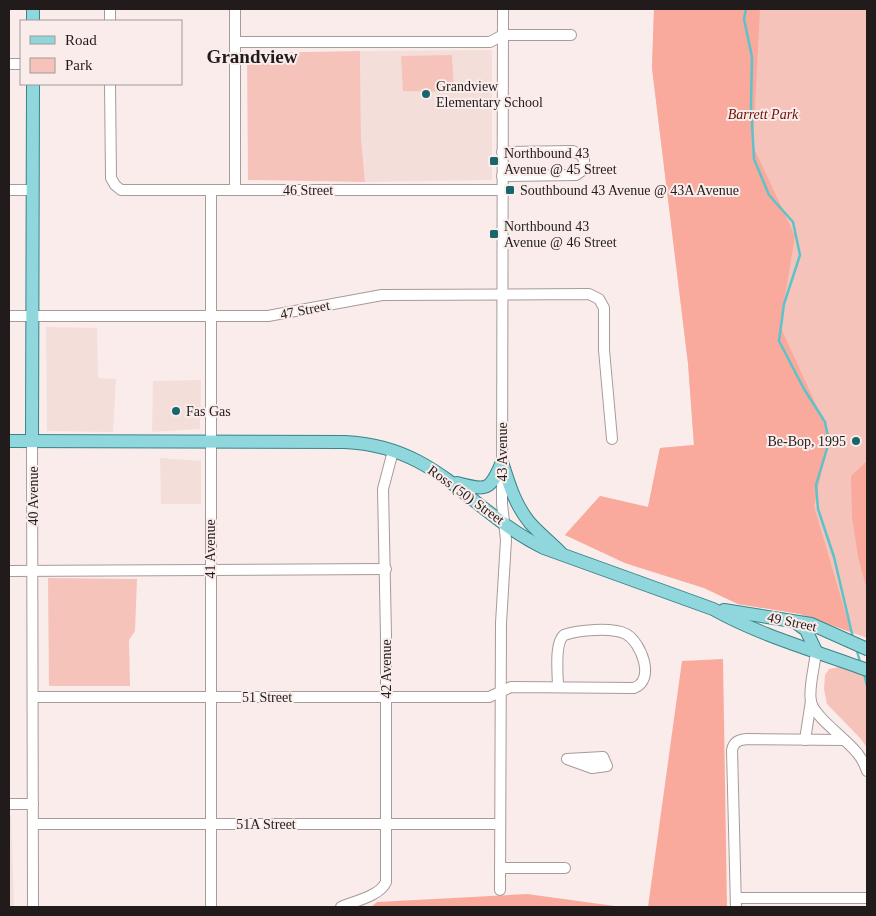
<svg xmlns="http://www.w3.org/2000/svg" width="876" height="916" font-family="'Times New Roman',serif">
	<rect width="100%" height="100%" fill="#faecea"/>
	<g fill="#f4deda">
		<polygon points="492,50 492,180 365,182 361,137 360,51"/>
		<polygon points="46,327 97,328 98,378 116,379 113,432 47,431"/>
		<polygon points="201,380 200,429 152,432 153,381"/>
		<polygon points="160,458 201,461 201,504 161,504"/>
		<polygon points="9,815 11,815 14,907 9,907"/>
	</g>
	<g fill="#f6c3ba">
		<polygon points="654,9 867,9 867,638 800,614 738,604 704,588 625,563 565,535 600,496 648,507 660,448 694,445 688,363 652,68"/>
		<polygon points="360,51 361,137 365,182 248,180 247,53"/>
		<polygon points="452,55 454,92 403,91 401,56"/>
		<polygon points="48,578 137,579 135,631 129,640 130,686 49,686"/>
		<polygon points="845,666 867,675 867,748 861,739 827,704 824,689 825,675 829,669"/>
	</g>
	<g fill="#f9aa9d">
		<polygon points="654,9 760,9 753,146 795,236 780,326 830,435 814,506 851,632 800,614 738,604 704,588 625,563 565,535 600,496 648,507 660,448 694,445 688,363 652,68"/>
		<polygon points="867,461 867,590 858,557 852,517 851,476"/>
		<polygon points="723,659 727,907 648,907 682,661"/>
		<polygon points="527,894 622,907 371,907 377,902"/>
	</g>
	<g fill="none" stroke-linecap="round" stroke-linejoin="round">
		<g stroke="#5cc3ca" stroke-width="2.5">
			<polyline points="746,9 744,19 752,57 751,106 754,159 769,195 793,222 800,255 784,304 779,341 804,389 825,422 829,442 816,485 818,509 834,557 853,638"/>
			<polyline points="857,651 860,662"/>
			<polyline points="864,674 867,686"/>
		</g>
		<defs>
			<g id="minor">
				<polyline points="110,21 110,9"/>
				<polyline points="235,42 490,42 503,35 571,35"/>
				<polyline points="9,64 21,64"/>
				<polyline points="110,84 111,178 115,185 121,190 502,190"/>
				<polyline points="502,176 576,175 583,170 584,160 581,155 573,151 502,152"/>
				<polyline points="9,190 32,190"/>
				<polyline points="211,190 211,907"/>
				<polyline points="235,190 235,9"/>
				<polyline points="9,316 268,316 382,295 589,294 599,299 604,308 604,350 612,439"/>
				<polyline points="32,441 33,907"/>
				<polyline points="9,571 386,569"/>
				<path d="M 816,651 C 815,666 808,688 811,702 C 815,718 848,740 858,754 C 862,759 865,765 867,771"/>
				<path d="M 33,697 L 489,697 L 511,687 L 634,688 C 656,680 641,642 626,634 C 612,627 578,630 564,635 C 554,643 558,674 558,687"/>
				<polyline points="805,740 811,701"/>
				<polygon points="603,757 607,766 592,768 567,759"/>
				<polyline points="9,804 33,804"/>
				<polyline points="33,824 500,824"/>
				<polyline points="500,868 565,868"/>
				<polyline points="500,890 501,623 506,540 502,504 503,9"/>
				<polyline points="736,898 867,898"/>
				<path d="M 341,907 C 355,901 380,896 386,882 L 386,636 L 383,489 L 393,451"/>
				<path d="M 736,907 L 732,750 C 734,741 739,740 747,739 L 844,740"/>
			</g>
			<g id="major">
				<polyline points="33,21 33,9"/>
				<path d="M 9,441 L 345,442 C 438,446 470,512 544,548 L 713,609 C 761,636 816,651 867,670"/>
				<polyline points="32,441 33,84"/>
				<path d="M 502,462 C 509,484 515,505 530,523 C 539,533 551,543 561,553"/>
				<path d="M 457,483 C 487,491 490,491 502,462"/>
				<polyline points="724,610 811,624 867,649"/>
				<polyline points="795,622 806,630 816,651"/>
			</g>
		</defs>
		<use href="#minor" stroke="#a79b99" stroke-width="12"/>
		<use href="#major" stroke="#388489" stroke-width="14"/>
		<use href="#minor" stroke="#fff" stroke-width="10"/>
		<use href="#major" stroke="#8fd7dc" stroke-width="12"/>
	</g>
	<g fill="#17666b" stroke="#faecea" stroke-width="2">
		<circle cx="426" cy="94" r="5"/>
		<rect x="489" y="156" width="10" height="10" rx="2.5"/>
		<rect x="505" y="185" width="10" height="10" rx="2.5"/>
		<rect x="489" y="229" width="10" height="10" rx="2.5"/>
		<circle cx="176" cy="411" r="5"/>
		<circle cx="856" cy="441" r="5"/>
	</g>
	<g text-anchor="middle" dominant-baseline="central" stroke-width="4" stroke-linejoin="round" paint-order="stroke">
		<g font-size="14" fill="#211c1b" stroke="#faecea" text-anchor="start">
			<text x="436" y="86">Grandview<tspan x="436" dy="16">Elementary School</tspan></text>
			<text x="504" y="153">Northbound 43<tspan x="504" dy="16">Avenue @ 45 Street</tspan></text>
			<text x="520" y="190">Southbound 43 Avenue @ 43A Avenue</text>
			<text x="504" y="226">Northbound 43<tspan x="504" dy="16">Avenue @ 46 Street</tspan></text>
			<text x="186" y="411">Fas Gas</text>
			<text x="846" y="441" text-anchor="end">Be-Bop, 1995</text>
		</g>
		<g font-size="14" font-style="italic" fill="#6b0f07" stroke="#faecea">
			<text x="763" y="114">Barrett Park</text>
		</g>
		<g font-size="14" fill="#211c1b" stroke="#faecea">
			<text x="308" y="190">46 Street</text>
			<text transform="translate(305 310) rotate(-11)">47 Street</text>
			<text transform="translate(502 452) rotate(-90)">43 Avenue</text>
			<text transform="translate(466 495) rotate(36)">Ross (50) Street</text>
			<text transform="translate(33 496) rotate(-90)">40 Avenue</text>
			<text transform="translate(210 549) rotate(-90)">41 Avenue</text>
			<text transform="translate(792 622) rotate(12)">49 Street</text>
			<text transform="translate(386 669) rotate(-90)">42 Avenue</text>
			<text x="267" y="697">51 Street</text>
			<text x="266" y="824">51A Street</text>
		</g>
		<g font-size="19" font-weight="bold" fill="#211c1b" stroke="#faecea">
			<text x="252" y="56">Grandview</text>
		</g>
	</g>
	<rect width="876" height="916" fill="none" stroke="#211c1b" stroke-width="20"/>
	<rect x="20" y="20" width="162" height="65" fill="#faecea" stroke="#a39997"/>
	<rect x="30" y="36" width="25" height="8" fill="#8fd7dc" stroke="#a39997"/>
	<text x="65" y="45" font-size="15" fill="#211c1b">Road</text>
	<rect x="30" y="58" width="25" height="15" fill="#f6c3ba" stroke="#a39997"/>
	<text x="65" y="70" font-size="15" fill="#211c1b">Park</text>
</svg>
